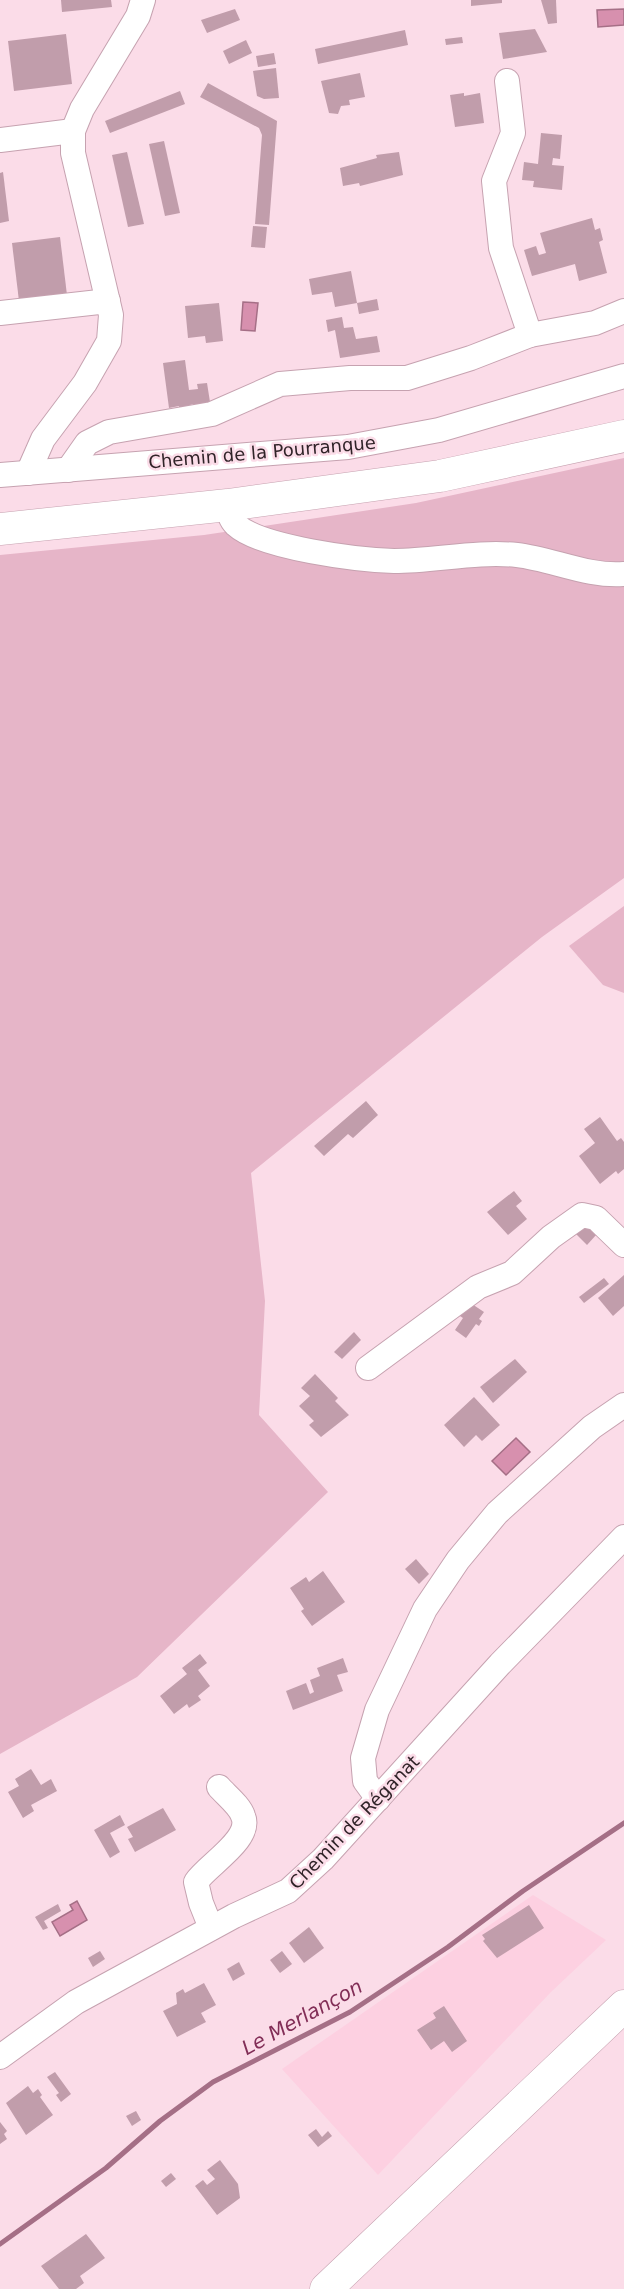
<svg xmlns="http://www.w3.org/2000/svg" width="624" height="2289" font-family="'DejaVu Sans',sans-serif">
	<rect width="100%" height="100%" fill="#fbdce8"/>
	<polygon fill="#fdd0e1" points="533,1895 606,1940 550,1993 378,2175 282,2069"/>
	<g fill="#e6b5c8">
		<polygon points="624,458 624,878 542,937 251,1173 265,1301 259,1415 328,1492 137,1677 0,1754 0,555 204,535 416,503"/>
		<polygon points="624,906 624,993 603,985 569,946"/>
	</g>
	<g fill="#d790ae" stroke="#a56f86" stroke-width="1.5">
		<polygon points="624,9 624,25 598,27 597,10"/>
		<polygon points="243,302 258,303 255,331 241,330"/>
		<polygon points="516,1438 530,1452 506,1475 492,1461"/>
		<polygon points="77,1901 87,1920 60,1936 52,1922 73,1910 70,1905"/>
	</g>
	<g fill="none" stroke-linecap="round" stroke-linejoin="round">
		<polyline stroke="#a56f86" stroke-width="5" points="0,2244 106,2168 160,2121 213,2082 350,2012 448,1947 523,1891 624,1823"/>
	</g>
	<g fill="#c19dab">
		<polygon points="61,0 111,0 112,7 62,12"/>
		<polygon points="471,0 502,0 502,3 471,6"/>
		<polygon points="541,0 556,0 557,23 548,24"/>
		<polygon points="235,9 240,20 207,33 201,20"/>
		<polygon points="535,29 547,52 503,59 499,33"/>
		<polygon points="405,30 408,45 318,64 315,49"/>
		<polygon points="66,34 72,84 14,91 8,41"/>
		<polygon points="462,37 463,43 446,45 445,39"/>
		<polygon points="246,40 252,53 229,64 223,51"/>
		<polygon points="274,53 276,64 258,67 256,56"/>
		<polygon points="276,68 279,98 264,99 257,96 253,71"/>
		<polygon points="360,73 365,97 349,100 350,105 341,106 338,114 329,113 321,81"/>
		<polygon points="208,83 277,121 269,225 255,224 262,135 259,128 200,97"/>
		<polygon points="180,91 185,104 110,133 105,121"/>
		<polygon points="464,93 464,96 480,93 484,123 455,127 450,95"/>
		<polygon points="541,133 562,135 560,159 553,158 552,165 564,166 562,190 533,187 534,181 522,180 524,162 538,164"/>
		<polygon points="164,141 180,213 165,216 149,144"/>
		<polygon points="127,152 144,224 128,227 112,155"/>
		<polygon points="399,152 403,175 360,186 359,183 343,186 340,168 377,158 376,155"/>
		<polygon points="3,172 9,221 0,223 0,173"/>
		<polygon points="592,218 595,230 600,228 603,240 599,242 607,273 579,281 575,264 532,276 524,250 536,246 539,255 546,253 540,233"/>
		<polygon points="253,226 267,227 265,248 251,247"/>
		<polygon points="60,237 67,295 19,301 12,243"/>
		<polygon points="351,271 357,303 335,307 332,292 312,295 309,279"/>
		<polygon points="377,299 379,310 359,314 357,303"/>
		<polygon points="219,303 223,341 206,343 205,336 188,338 185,306"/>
		<polygon points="342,317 344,328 353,327 356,339 377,336 380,352 340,358 335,330 328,332 326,320"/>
		<polygon points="185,360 189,390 198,389 197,384 207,383 210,402 206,402 207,409 194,411 193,404 190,405 190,412 180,414 179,406 169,408 163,363"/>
		<polygon points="366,1101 378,1115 353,1138 348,1134 324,1156 314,1146"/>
		<polygon points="600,1117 617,1141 621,1138 624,1142 624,1169 618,1174 616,1171 600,1184 579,1156 595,1143 584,1129"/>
		<polygon points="514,1191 522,1201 516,1206 527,1219 508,1235 487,1212"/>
		<polygon points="586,1221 597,1234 587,1245 574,1232"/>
		<polygon points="624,1275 624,1306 613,1316 598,1298"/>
		<polygon points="604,1278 609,1284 584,1303 579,1297"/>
		<polygon points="469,1302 484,1312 479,1319 482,1321 479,1326 476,1324 466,1338 455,1330 463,1318 454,1312"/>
		<polygon points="354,1332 361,1340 342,1359 334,1352"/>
		<polygon points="515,1359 527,1372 493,1403 480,1387"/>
		<polygon points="315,1374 338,1398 335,1401 349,1415 321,1437 309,1425 314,1421 299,1406 310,1396 301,1388"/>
		<polygon points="474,1397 500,1425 482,1441 476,1435 464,1447 444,1425"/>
		<polygon points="416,1559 429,1574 419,1584 405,1569"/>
		<polygon points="323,1571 345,1602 312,1626 301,1611 304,1609 290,1588 306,1577 309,1582"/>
		<polygon points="200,1654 207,1663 198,1670 210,1686 198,1696 201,1700 189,1708 187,1704 174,1714 160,1696 187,1674 182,1668"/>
		<polygon points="343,1658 348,1672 337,1675 343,1691 293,1710 286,1691 306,1683 310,1694 314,1692 310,1680 320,1676 317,1668"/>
		<polygon points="31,1769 41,1785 51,1779 57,1791 31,1805 34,1811 23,1818 8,1792 19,1786 15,1779"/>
		<polygon points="163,1808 176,1830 135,1852 128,1839 133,1837 127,1827"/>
		<polygon points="120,1815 125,1825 110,1833 120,1852 110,1858 94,1830"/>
		<polygon points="58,1904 61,1911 44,1921 48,1928 43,1930 35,1917"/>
		<polygon points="529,1905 544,1928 497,1958 483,1941 485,1939 482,1935"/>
		<polygon points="309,1927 324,1948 304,1963 289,1943"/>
		<polygon points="100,1951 105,1959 93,1967 88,1958"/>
		<polygon points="282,1951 292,1964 280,1973 270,1960"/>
		<polygon points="239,1962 245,1974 233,1981 227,1969"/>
		<polygon points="204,1983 216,2005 201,2013 206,2022 177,2037 163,2011 177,2004 176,1993 183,1989 185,1993"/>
		<polygon points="444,2006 467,2041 452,2052 444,2041 431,2050 417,2030 436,2018 433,2013"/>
		<polygon points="55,2072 71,2094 61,2102 56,2095 59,2093 47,2077"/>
		<polygon points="28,2086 33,2093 38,2089 42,2095 40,2097 53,2115 26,2135 6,2103"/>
		<polygon points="136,2111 141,2120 132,2126 126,2116"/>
		<polygon points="0,2122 7,2131 4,2134 7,2139 0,2144"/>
		<polygon points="316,2129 322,2137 328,2131 332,2136 318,2147 308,2135"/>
		<polygon points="220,2160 238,2184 240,2198 217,2215 195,2186 203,2180 207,2185 215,2179 207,2170"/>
		<polygon points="171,2173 176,2179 166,2187 161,2181"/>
		<polygon points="86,2234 105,2258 80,2276 84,2283 76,2289 59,2289 41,2266"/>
	</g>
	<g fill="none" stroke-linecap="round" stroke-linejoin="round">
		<defs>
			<g id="minor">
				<polyline points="507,81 513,133 494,181 501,248 530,335"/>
				<polyline points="0,140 73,131"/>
				<polyline points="0,313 108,301"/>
				<polyline points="68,470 87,443 109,432 212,414 280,384 350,378 407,378 471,358 530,335 595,323 624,311"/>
				<polyline points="28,473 43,439 85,383 109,341 111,315 73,153 73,131 82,109 138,16 143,0"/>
				<polyline points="0,475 348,447 439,430 624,376"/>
				<path d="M 228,505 C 229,513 230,519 236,525 C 261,548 359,560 394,561 C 435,561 475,551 517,555 C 552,559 588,577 624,574"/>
				<polyline points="368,1368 478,1287 512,1273 551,1237 582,1215 596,1218 624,1245"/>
				<polyline points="378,1799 365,1781 363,1758 377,1710 425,1609 458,1560 497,1513 592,1427 624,1405"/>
				<path d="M 211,1928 L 201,1903 L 196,1882 C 207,1865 253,1839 243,1816 C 240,1806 226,1795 219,1787"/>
				<polyline points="0,2057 76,2002 234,1916 288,1891 323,1859 500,1664 624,1537"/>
			</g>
			<g id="major">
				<polyline points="0,529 228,505 440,476 624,436"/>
				<polyline points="326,2289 624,2006"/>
			</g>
		</defs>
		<use href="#minor" stroke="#c6a2b0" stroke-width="26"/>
		<use href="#major" stroke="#c6a2b0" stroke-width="33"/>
		<use href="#minor" stroke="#fff" stroke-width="24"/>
		<use href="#major" stroke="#fff" stroke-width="32"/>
	</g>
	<g text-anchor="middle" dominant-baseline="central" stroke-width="5" stroke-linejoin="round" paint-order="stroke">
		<g font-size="18" fill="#302328" stroke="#fbdce8">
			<text transform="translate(262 452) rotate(-5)">Chemin de la Pourranque</text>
			<text transform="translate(354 1822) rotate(-46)">Chemin de Réganat</text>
		</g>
		<g font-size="20" font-style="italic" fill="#822e57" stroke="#fbdce8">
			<text transform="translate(302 2017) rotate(-29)">Le Merlançon</text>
		</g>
	</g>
</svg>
